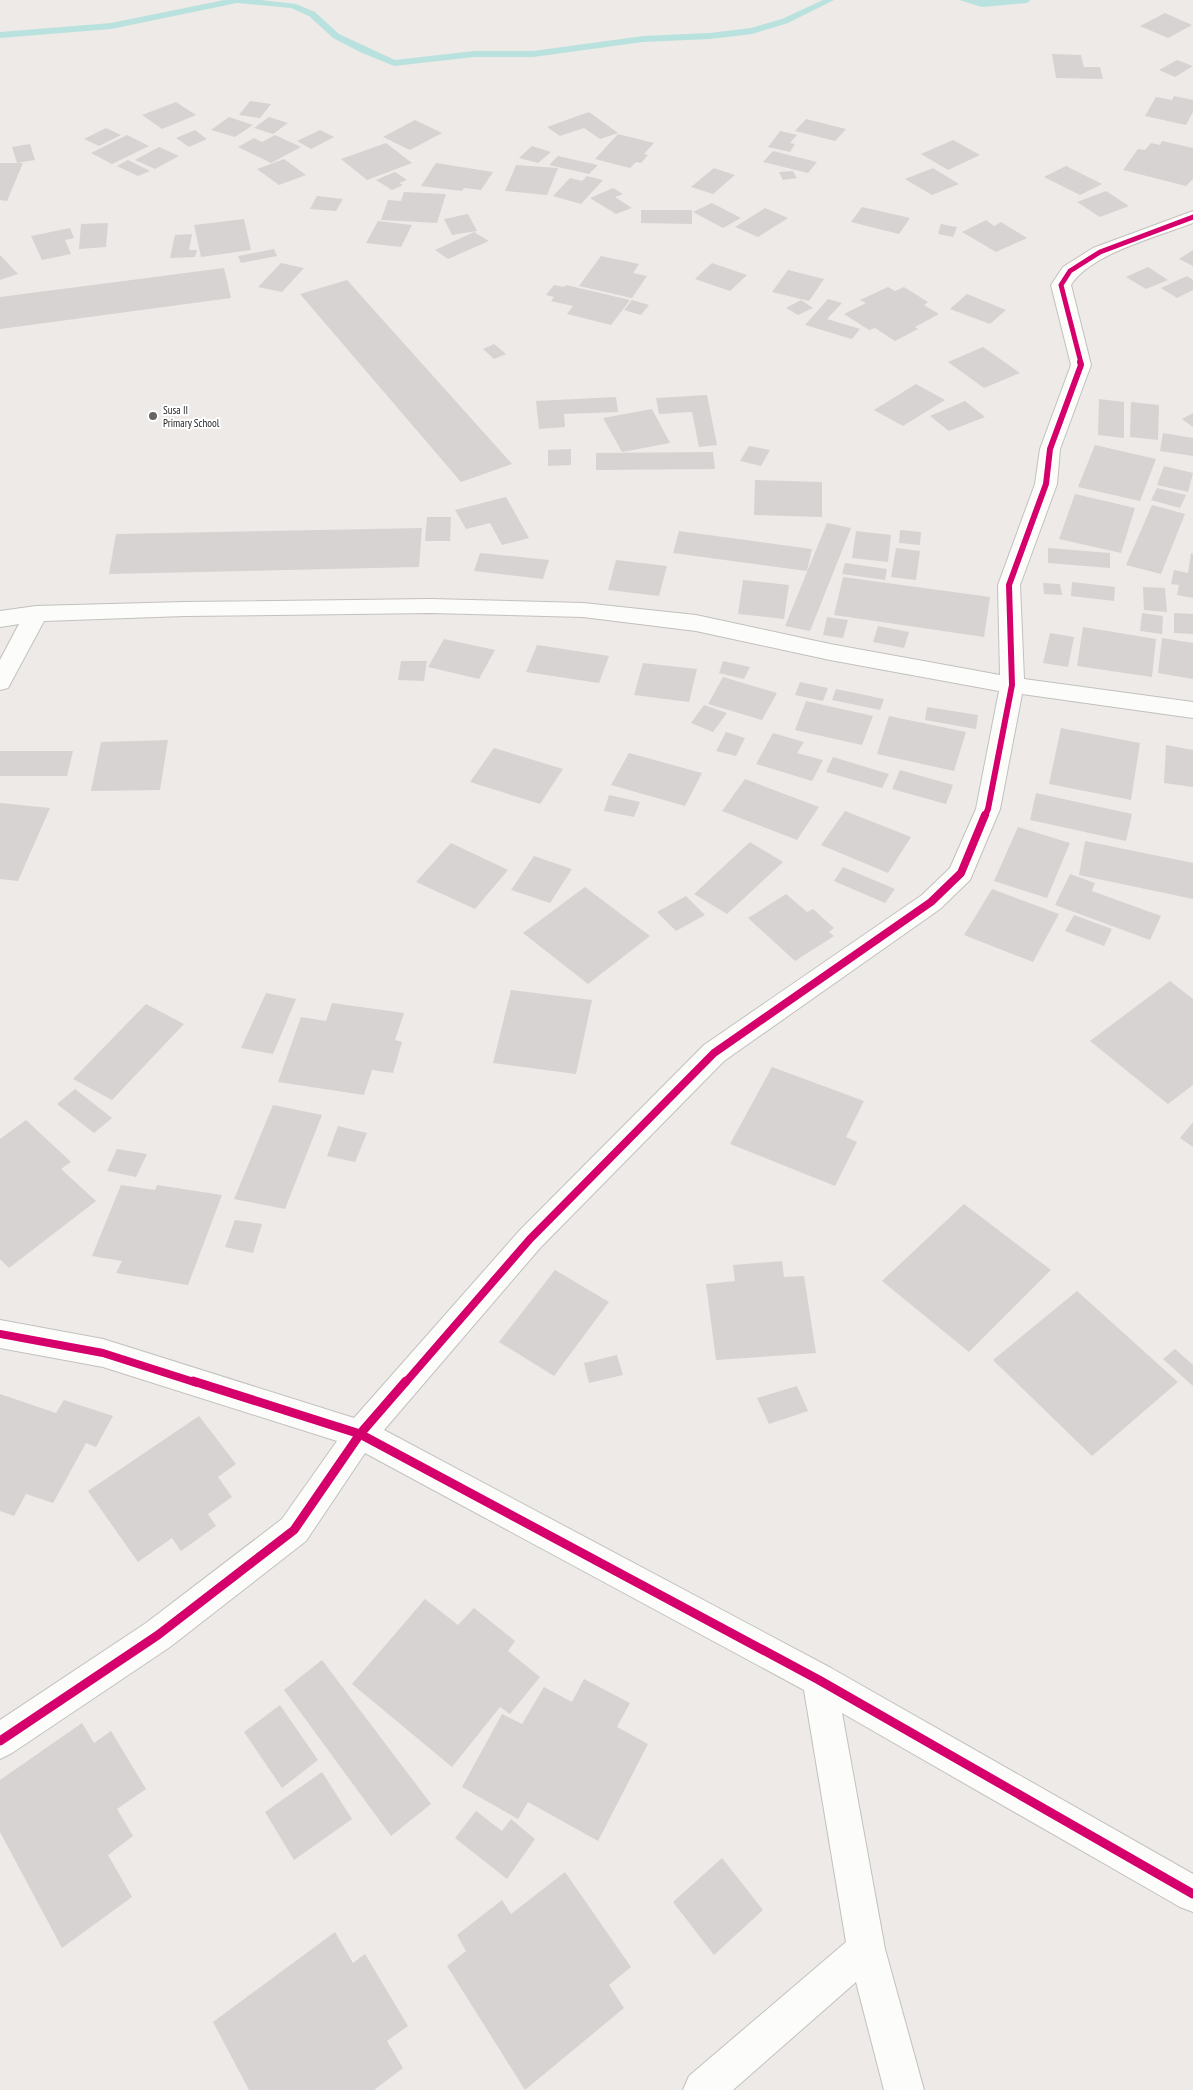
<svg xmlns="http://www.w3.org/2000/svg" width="1193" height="2090" font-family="'PT Sans Narrow',sans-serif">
	<rect width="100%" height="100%" fill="#edeae7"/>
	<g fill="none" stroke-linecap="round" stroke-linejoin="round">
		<g fill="#b9e2df" fill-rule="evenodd">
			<polygon points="224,0 261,0 296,4 315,12 339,34 395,60 474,51 533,51 643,36 710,33 751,28 782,19 823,0 834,0 788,23 752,34 710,39 643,42 533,57 474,57 394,66 360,52 333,38 309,16 291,8 237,3 111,29 0,38 0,32 111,23"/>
			<polygon points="959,0 1031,0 1027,3 982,7"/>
		</g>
	</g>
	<g fill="#d7d3d2">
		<polygon points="1165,13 1192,25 1168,38 1140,26"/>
		<polygon points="1052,54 1081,55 1084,67 1100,67 1103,79 1056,78"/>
		<polygon points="1177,60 1193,66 1175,77 1159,70"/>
		<polygon points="1174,96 1193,100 1193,112 1186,125 1145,116 1156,97 1172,100"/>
		<polygon points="250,101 271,104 260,118 239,115"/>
		<polygon points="176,102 196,115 162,129 142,115"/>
		<polygon points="589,112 618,133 600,139 584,128 560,136 547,127"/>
		<polygon points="229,117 253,125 235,137 211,130"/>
		<polygon points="269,117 288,123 273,134 254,128"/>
		<polygon points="806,119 846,129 835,141 795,131"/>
		<polygon points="415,120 442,133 410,150 383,137"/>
		<polygon points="106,128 121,135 99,146 84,139"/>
		<polygon points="195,130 207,139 189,147 176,138"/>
		<polygon points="320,130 334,137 311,149 297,141"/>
		<polygon points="780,131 797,135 790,143 795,144 790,152 768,147"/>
		<polygon points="618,134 654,143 644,154 648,155 641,163 636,162 630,168 595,159"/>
		<polygon points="127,135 149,146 112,164 91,153"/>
		<polygon points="275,135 301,147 271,163 238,147 254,138 262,142"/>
		<polygon points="953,140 980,155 948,170 921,154"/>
		<polygon points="1162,141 1193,148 1193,179 1186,186 1123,170 1138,149 1145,150 1151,143 1160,145"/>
		<polygon points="386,143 412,163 367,180 341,159"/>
		<polygon points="30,144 35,160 17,163 12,147"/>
		<polygon points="532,146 551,152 538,163 519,158"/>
		<polygon points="159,147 179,156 155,169 135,160"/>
		<polygon points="773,151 817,162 808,173 763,162"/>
		<polygon points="558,156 598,165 589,174 549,165"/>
		<polygon points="284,159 306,175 279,185 257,169"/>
		<polygon points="128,160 150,171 138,176 117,166"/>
		<polygon points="0,163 23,163 7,201 0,200"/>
		<polygon points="436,163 493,172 481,190 464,188 462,191 421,186"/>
		<polygon points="516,165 558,168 547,195 505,191"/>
		<polygon points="1066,166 1102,184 1080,195 1044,177"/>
		<polygon points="714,168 735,175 713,194 691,187"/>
		<polygon points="933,168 959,184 932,195 905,179"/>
		<polygon points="793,171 797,178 783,180 779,172"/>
		<polygon points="395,172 407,180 399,183 403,185 392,190 376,180"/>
		<polygon points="587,176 603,180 581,204 553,196 570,178 582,181"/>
		<polygon points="613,188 623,194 615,197 632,208 616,214 590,198"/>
		<polygon points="1106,191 1129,206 1100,217 1077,202"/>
		<polygon points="404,192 446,194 437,223 381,220 388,200 401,201"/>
		<polygon points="317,196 343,199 336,211 310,209"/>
		<polygon points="712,203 741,218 723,228 693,212"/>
		<polygon points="862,207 910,218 899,234 851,222"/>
		<polygon points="765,208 788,218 758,237 735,227"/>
		<polygon points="641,210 692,210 692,224 641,223"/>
		<polygon points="468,214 477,231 452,235 444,219"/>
		<polygon points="244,219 251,250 201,257 194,225"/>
		<polygon points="986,220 994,226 1001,222 1027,238 996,252 962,232"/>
		<polygon points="378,221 412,225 401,247 366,243"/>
		<polygon points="108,223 106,247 79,249 81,224"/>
		<polygon points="941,224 957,227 953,237 938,234"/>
		<polygon points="70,228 74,238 65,240 71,254 42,260 31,236"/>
		<polygon points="474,232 489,241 448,259 435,250"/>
		<polygon points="192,234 189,250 197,250 195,257 170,258 175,235"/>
		<polygon points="274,249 277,256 241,263 238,256"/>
		<polygon points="1193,250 1193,266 1179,259"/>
		<polygon points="0,255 18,274 0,280"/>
		<polygon points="601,256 639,264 633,273 647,276 632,298 579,286"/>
		<polygon points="281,263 304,268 282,292 258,287"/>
		<polygon points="712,263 747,275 730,291 695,279"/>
		<polygon points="1148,267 1168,280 1146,289 1126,277"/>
		<polygon points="224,268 231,298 0,329 0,297"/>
		<polygon points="788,270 824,279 809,301 772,292"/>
		<polygon points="1187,276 1193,280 1193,290 1177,298 1161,288"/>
		<polygon points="347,280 512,464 461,482 300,294"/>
		<polygon points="554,285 564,287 566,285 630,300 611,325 567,314 573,306 551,301 554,297 546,295"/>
		<polygon points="888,287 895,291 904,287 928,302 924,305 939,314 915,327 918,329 895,341 875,328 869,330 844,314 866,303 860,300"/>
		<polygon points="967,294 1006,310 990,324 950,309"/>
		<polygon points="828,299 842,303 827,319 860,329 852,339 805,325"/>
		<polygon points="632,300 649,305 641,315 624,310"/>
		<polygon points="801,300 813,308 798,315 786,308"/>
		<polygon points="494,344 506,354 494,359 483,349"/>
		<polygon points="983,347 1020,373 984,388 948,362"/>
		<polygon points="916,384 945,400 903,426 874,410"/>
		<polygon points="707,395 717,445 699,447 692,412 659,414 656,398"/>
		<polygon points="616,397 618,412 564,414 565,427 539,429 536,401"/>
		<polygon points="1099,399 1124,402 1124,438 1098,435"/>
		<polygon points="965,401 985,417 949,431 930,416"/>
		<polygon points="1131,402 1159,405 1158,440 1130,437"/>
		<polygon points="652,409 670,443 622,452 603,418"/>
		<polygon points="1193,413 1193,427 1182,419"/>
		<polygon points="1163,433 1193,438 1193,456 1160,451"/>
		<polygon points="1095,445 1156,459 1140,501 1078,487"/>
		<polygon points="749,446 770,450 761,466 740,461"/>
		<polygon points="571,449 571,465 548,466 548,450"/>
		<polygon points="713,452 715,469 596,470 596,453"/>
		<polygon points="1164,466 1193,473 1188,492 1157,485"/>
		<polygon points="755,480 822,482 822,517 754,515"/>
		<polygon points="1157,488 1186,495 1180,508 1151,500"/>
		<polygon points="1075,494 1135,508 1121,553 1059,539"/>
		<polygon points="506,497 529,538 502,545 490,523 466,529 455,510"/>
		<polygon points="1152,505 1185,514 1161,574 1126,565"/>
		<polygon points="427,517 451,517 450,541 425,541"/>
		<polygon points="827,523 851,528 810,631 785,626"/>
		<polygon points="422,528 419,567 109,574 116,534"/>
		<polygon points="900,530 921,532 920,545 899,543"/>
		<polygon points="679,531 812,549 807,571 673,553"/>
		<polygon points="856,531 891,535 888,562 852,558"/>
		<polygon points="896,548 920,551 916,580 891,577"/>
		<polygon points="1048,548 1110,553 1110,568 1048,563"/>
		<polygon points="480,553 549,560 543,579 474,571"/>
		<polygon points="1191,553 1193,554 1193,598 1177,595 1179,585 1171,584 1174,570 1188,573"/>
		<polygon points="616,560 667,566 659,596 608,590"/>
		<polygon points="845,563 887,569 885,580 842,574"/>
		<polygon points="843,577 990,597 984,637 834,615"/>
		<polygon points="743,580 789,585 784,619 738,614"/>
		<polygon points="1072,582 1115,587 1114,601 1071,596"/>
		<polygon points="1043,583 1060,584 1062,595 1044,594"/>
		<polygon points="1143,587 1165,588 1167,612 1144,610"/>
		<polygon points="1142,613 1163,616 1162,634 1140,631"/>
		<polygon points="1174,613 1193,614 1193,634 1174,633"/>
		<polygon points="827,617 848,620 843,638 823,635"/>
		<polygon points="878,626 909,632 904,648 873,642"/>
		<polygon points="1083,627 1156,639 1152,677 1077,666"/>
		<polygon points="1050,633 1074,637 1068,667 1043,663"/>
		<polygon points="1162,638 1193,643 1193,679 1158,673"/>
		<polygon points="444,639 495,650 479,679 428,667"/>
		<polygon points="537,645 609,656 599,683 526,672"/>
		<polygon points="401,661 427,661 424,681 398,680"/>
		<polygon points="723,661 750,667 744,679 719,673"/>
		<polygon points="643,663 697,669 689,702 634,695"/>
		<polygon points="723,677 777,693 762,720 708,704"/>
		<polygon points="800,682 828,688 823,701 795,695"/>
		<polygon points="836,689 884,699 880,710 832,700"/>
		<polygon points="806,701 873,716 862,745 795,730"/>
		<polygon points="704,705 727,713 713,732 691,723"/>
		<polygon points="927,707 978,715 976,729 925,720"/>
		<polygon points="889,716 966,732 954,771 877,754"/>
		<polygon points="1061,728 1140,743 1131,800 1049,784"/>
		<polygon points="726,732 745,738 736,756 716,751"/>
		<polygon points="773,733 804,742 797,753 823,760 812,781 756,764"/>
		<polygon points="168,740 160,790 91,791 101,742"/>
		<polygon points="1166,745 1193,750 1193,787 1164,783"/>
		<polygon points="494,748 563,769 540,804 470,782"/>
		<polygon points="0,751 73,751 67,776 0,776"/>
		<polygon points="629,753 702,773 685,806 611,785"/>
		<polygon points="833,757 889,774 882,788 826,772"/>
		<polygon points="900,770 953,785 946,804 892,789"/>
		<polygon points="745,779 819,807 797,840 722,811"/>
		<polygon points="1036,793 1132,814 1126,841 1030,820"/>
		<polygon points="609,795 640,802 634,817 604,811"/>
		<polygon points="0,803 50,808 18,881 0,879"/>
		<polygon points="845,811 911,837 888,873 821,845"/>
		<polygon points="1018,827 1070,843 1047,898 994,881"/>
		<polygon points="1085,841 1193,863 1193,899 1079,875"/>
		<polygon points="750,842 783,862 727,914 694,894"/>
		<polygon points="451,843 508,870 475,909 416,882"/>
		<polygon points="534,856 572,869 550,903 511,890"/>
		<polygon points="843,867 895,889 885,903 834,881"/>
		<polygon points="1070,874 1095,883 1092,891 1161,916 1150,940 1055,905"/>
		<polygon points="585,887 650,936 588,984 523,933"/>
		<polygon points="992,889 1059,914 1033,962 964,935"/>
		<polygon points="786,894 807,912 813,909 834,928 829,932 834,936 795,961 748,918"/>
		<polygon points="686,896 705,915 676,931 657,912"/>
		<polygon points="1074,915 1112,929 1104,946 1065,931"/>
		<polygon points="1170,981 1193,999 1193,1085 1168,1104 1090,1041"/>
		<polygon points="511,990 592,1000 576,1074 493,1063"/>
		<polygon points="266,993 296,999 273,1054 241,1048"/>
		<polygon points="332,1003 404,1013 395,1040 402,1042 393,1073 372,1070 364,1095 278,1082 301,1017 326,1021"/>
		<polygon points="146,1004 184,1024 112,1100 73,1079"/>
		<polygon points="772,1067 864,1101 846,1137 857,1142 835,1186 730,1144"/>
		<polygon points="75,1089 112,1118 94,1133 57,1104"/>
		<polygon points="273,1105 322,1115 285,1209 234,1199"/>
		<polygon points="26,1120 71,1162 61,1169 96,1201 9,1268 0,1259 0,1139"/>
		<polygon points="1193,1122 1193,1147 1180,1138"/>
		<polygon points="338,1126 367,1133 355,1162 327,1156"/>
		<polygon points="117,1149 147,1154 136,1177 107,1171"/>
		<polygon points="121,1185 155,1190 157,1185 222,1195 188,1285 116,1273 122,1261 92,1256"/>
		<polygon points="964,1204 1051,1270 969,1352 882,1281"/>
		<polygon points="235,1220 262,1224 253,1253 225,1247"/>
		<polygon points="782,1261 784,1277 804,1276 816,1353 716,1360 706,1284 735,1281 733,1265"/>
		<polygon points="555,1270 609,1302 554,1376 499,1342"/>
		<polygon points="1077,1291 1178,1382 1092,1456 993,1360"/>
		<polygon points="1175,1349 1193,1365 1193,1386 1163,1359"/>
		<polygon points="617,1355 623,1375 589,1383 584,1363"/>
		<polygon points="797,1386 808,1411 769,1424 757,1398"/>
		<polygon points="0,1394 56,1413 64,1400 113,1416 96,1447 86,1443 53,1503 26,1494 14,1516 0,1511"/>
		<polygon points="199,1416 236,1464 218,1477 232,1497 208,1514 216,1526 181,1551 172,1538 138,1562 88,1491"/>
		<polygon points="425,1599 458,1625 474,1608 515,1641 508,1651 540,1677 510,1714 500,1707 452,1767 352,1684"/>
		<polygon points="322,1660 431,1804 391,1836 284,1690"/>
		<polygon points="584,1679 630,1703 617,1727 648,1744 598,1841 528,1802 518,1819 462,1787 502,1714 522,1724 544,1687 572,1702"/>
		<polygon points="280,1705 318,1760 282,1788 244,1732"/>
		<polygon points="82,1723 94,1743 111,1731 146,1789 117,1809 133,1836 108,1855 132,1897 62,1948 0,1832 0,1780"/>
		<polygon points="322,1772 352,1819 294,1860 265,1812"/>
		<polygon points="476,1811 502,1831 511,1819 535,1839 507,1879 455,1838"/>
		<polygon points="722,1858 763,1910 714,1955 673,1902"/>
		<polygon points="565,1872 631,1967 609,1985 624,2008 525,2090 447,1966 466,1951 457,1935 502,1900 511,1914"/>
		<polygon points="335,1932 353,1963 365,1954 408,2026 387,2041 403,2068 374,2090 249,2090 213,2022"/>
	</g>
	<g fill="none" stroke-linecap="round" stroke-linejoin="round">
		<defs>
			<path id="minor" d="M 1193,211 L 1193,223 C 1159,236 1090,254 1071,285 L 1091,365 L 1060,449 L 1057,484 L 1020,585 L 1024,679 L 1193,702 L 1193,718 L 1022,694 L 1000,809 L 970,880 L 940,909 L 724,1061 L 540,1248 L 384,1430 L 831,1668 L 1193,1874 L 1193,1912 L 1180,1907 L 842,1713 L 885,1949 L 924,2090 L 884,2090 L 856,1982 L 733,2090 L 683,2090 L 689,2076 L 846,1942 L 804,1690 L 365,1453 L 306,1541 L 170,1647 L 12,1753 L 0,1759 L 0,1720 L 146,1623 L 282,1519 L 337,1441 L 103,1367 L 0,1348 L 0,1320 L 103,1339 L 354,1418 L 520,1230 L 704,1045 L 922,895 L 950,868 L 976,809 L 999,691 L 830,660 L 696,631 L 583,617 L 431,613 L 184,616 L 44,621 L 8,688 L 0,690 L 0,660 L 19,624 L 0,627 L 0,611 L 36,606 L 184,602 L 431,599 L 583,603 L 696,615 L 830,644 L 1000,675 L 998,585 L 1035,484 L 1040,449 L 1071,365 L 1051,285 L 1063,267 L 1093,248 Z"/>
		</defs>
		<use href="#minor" stroke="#c2c1bf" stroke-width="2"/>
		<use href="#minor" fill="#fcfcfb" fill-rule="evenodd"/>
		<defs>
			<polyline id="cycleway-far3" points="1081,363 1061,285 1070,271 1100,252 1193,217"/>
			<polyline id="cycleway-far2" points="985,816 988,809 1012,685 1009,585 1046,484 1050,449 1081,365 1080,362"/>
			<g id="cycleway-far1">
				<polyline points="0,1334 103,1353 197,1383"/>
				<polyline points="405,1383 530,1239 714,1053 931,902 961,873 985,815"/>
			</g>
			<g id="cycleway">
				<polyline points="193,1381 360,1434 819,1680 1193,1894"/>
				<polyline points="0,1741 158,1635 294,1530 360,1434 406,1381"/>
			</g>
		</defs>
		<use href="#cycleway-far3" stroke="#fff" stroke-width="7"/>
		<use href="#cycleway-far2" stroke="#fff" stroke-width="9"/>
		<use href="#cycleway-far1" stroke="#fff" stroke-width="11"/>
		<use href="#cycleway" stroke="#fff" stroke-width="12"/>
		<use href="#cycleway-far3" stroke="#d6006c" stroke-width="5"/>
		<use href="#cycleway-far2" stroke="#d6006c" stroke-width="6"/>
		<use href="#cycleway-far1" stroke="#d6006c" stroke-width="8"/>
		<use href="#cycleway" stroke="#d6006c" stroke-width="9"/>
	</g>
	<circle fill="#666564" stroke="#fff" stroke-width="2" cx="153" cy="416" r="5"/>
	<g text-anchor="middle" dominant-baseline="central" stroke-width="4" stroke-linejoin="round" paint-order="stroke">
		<g font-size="11" fill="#1e1e1e" stroke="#fff" text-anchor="start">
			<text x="163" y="410">Susa II<tspan x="163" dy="13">Primary School</tspan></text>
		</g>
	</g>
</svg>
